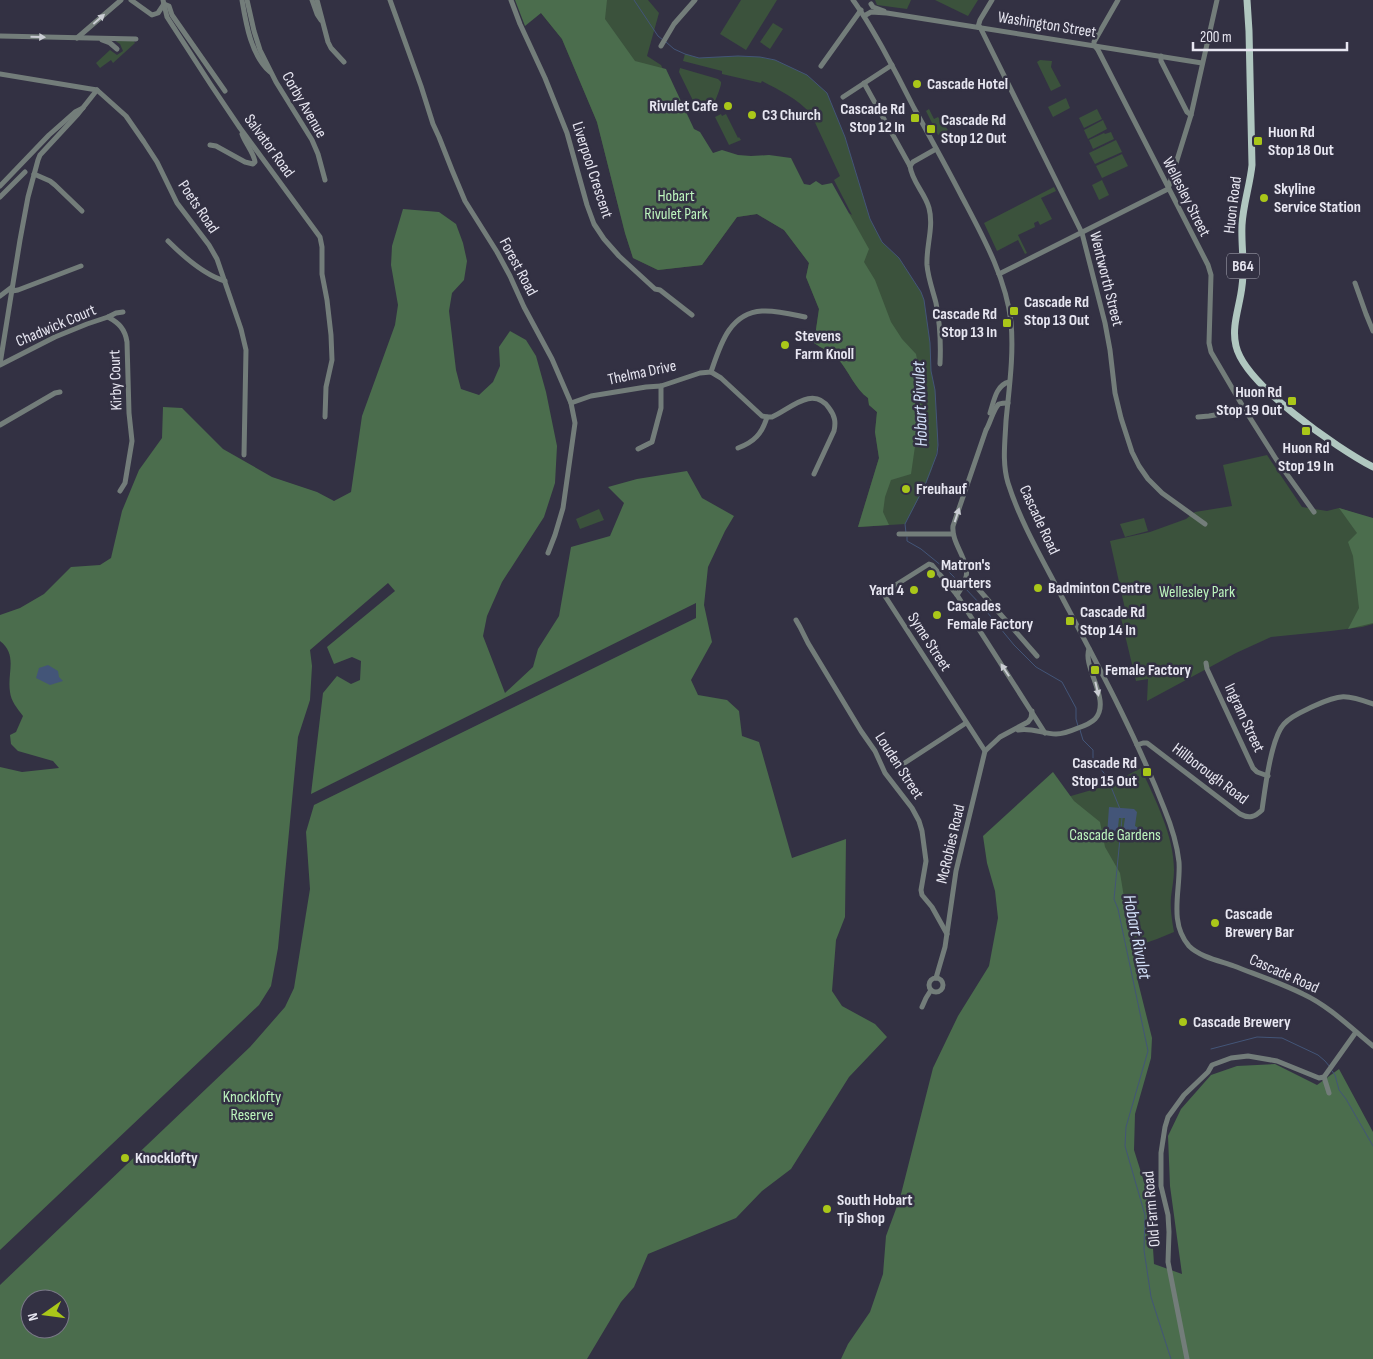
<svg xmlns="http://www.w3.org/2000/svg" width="1373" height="1359" font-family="'Sofia Sans Condensed',sans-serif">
	<rect width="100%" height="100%" fill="#333143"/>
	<g fill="#3b523c">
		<path d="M 548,0 L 648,0 L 659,13 L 647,56 L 661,65 L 691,128 L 713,162 L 766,162 L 852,215 L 834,180 L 840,176 L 811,114 C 798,99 779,90 762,81 L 761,83 L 722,74 L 722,71 L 683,61 L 685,54 L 699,58 L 738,56 L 760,57 L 775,60 L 807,75 L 827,93 L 845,137 L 870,219 L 882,242 L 899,258 L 921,292 L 924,300 L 930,343 L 931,371 L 935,390 L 938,445 C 934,473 918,500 905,524 L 858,527 L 879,458 L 875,432 L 877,412 L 869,405 L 868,398 C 855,389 849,371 838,359 C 832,352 821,348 814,343 L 819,309 L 806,277 L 809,263 L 784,230 L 757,214 L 737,217 L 702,265 L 658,270 L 633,258 L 625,233 L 597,122 L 562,39 L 541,13 Z"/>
		<polygon points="741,0 777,0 746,50 720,34"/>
		<polygon points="875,0 911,0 907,9 877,5"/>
		<polygon points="935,0 978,0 968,16"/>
		<polygon points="773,23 783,29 770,49 760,42"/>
		<polygon points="114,40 133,40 135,43 113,63 111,60 100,68 96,63 110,50 117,55 123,51 120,44"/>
		<polygon points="1040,60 1052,61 1051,67 1061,86 1051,91 1037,62"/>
		<path d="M 680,68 L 718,79 C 719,80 720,81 721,82 C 722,85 715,102 713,105 C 709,109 703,111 699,113 L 679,72 Z"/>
		<polygon points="1066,98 1070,108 1053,117 1048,107"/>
		<polygon points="929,109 934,119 938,117 948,130 938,135 926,111"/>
		<polygon points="1097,109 1102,119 1084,128 1079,118"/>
		<polygon points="721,114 722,116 726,114 738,138 739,137 741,140 729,145 715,117"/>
		<polygon points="1103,120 1107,129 1088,139 1084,130"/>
		<polygon points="1111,132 1114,139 1093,149 1089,140 1104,133 1105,134"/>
		<polygon points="1116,140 1122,152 1095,164 1089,153"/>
		<polygon points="1122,154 1128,166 1102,178 1096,166"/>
		<polygon points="1102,180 1109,195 1099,200 1092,185"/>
		<polygon points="1054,187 1056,191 1041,198 1052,219 1040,225 1038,221 1034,223 1035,227 1018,235 1027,253 1025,254 1018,240 997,251 984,223"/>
		<polygon points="1267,455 1302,507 1327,511 1339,508 1373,519 1373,624 1362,627 1331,631 1271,637 1236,653 1147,701 1148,679 1136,681 1119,610 1125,609 1110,541 1150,532 1186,519 1195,512 1232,506 1223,465"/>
		<polygon points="599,509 604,520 580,529 576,519"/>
		<polygon points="1144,518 1148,531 1125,537 1120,524"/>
		<path d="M 1141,768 C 1155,800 1174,835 1174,870 C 1174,879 1172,888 1171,897 C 1170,909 1172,920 1174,932 L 1157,939 L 1137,946 L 1129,940 L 1057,800 L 1109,785 Z"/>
	</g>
	<g fill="#4b6d4d" fill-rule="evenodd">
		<path d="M 515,0 L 607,0 L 605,19 L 635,61 L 666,69 L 694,129 L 700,132 L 713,153 L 722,150 L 738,155 L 751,156 L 769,155 L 791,158 L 804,184 L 810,185 L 816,181 L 822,185 L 832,183 L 869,249 L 864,262 L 875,280 L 891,322 L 902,339 L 916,354 L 923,391 L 911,474 L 891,480 L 885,497 L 883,512 L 889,525 L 858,527 L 879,458 L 875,432 L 877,412 L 869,405 L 868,398 C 855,389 849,371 838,359 C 832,352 821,348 814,343 L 819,309 L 806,277 L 809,263 L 784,230 L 757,214 L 737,217 L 702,265 L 658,270 L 633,258 L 625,233 L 597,122 L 562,39 L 541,13 L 525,26 Z"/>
		<path d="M 403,209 L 439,212 L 456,224 L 463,243 L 467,261 L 464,280 L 452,293 L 449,311 L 456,370 L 461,389 L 479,395 L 493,382 L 500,366 L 499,347 L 510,331 L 526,340 L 536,356 L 546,392 L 557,446 L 555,483 L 544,517 L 502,582 L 487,616 L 483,636 L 505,693 L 533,667 L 538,649 L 559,616 L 571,547 L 610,536 L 624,503 L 608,487 L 637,479 L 687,471 L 702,498 L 734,516 L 725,531 L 708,567 L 704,605 L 712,642 L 691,680 L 698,695 L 727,700 L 739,711 L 742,736 L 759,742 L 792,858 L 846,839 L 845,917 L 836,940 L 832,991 L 842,1006 L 875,1024 L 887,1037 L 849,1077 L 791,1169 L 762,1191 L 736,1218 L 648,1254 L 634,1287 L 621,1302 L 587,1359 L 0,1359 L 0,1285 L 250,1047 L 285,1007 L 294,988 L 310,889 L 306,832 L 314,805 L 696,618 L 696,603 L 311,794 L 323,693 L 337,676 L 351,684 L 360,680 L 361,661 L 352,657 L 334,664 L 327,647 L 395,591 L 388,583 L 310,650 L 312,666 L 310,700 L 298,737 L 278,948 L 271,986 L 259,1005 L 0,1250 L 0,767 L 22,772 L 59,768 L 53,761 L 18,751 L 11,744 L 10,735 L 16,732 L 23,716 C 17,708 11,701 10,692 C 7,672 18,655 0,641 L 0,615 L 20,608 L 44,594 L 71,567 L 100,565 L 111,558 L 122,511 L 139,470 L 162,438 L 163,407 L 182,408 L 223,449 L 272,477 L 317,492 L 334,501 L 351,492 L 362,416 L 395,325 L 398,305 L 391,265 L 392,246 ZM 30,1299 L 60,1299 L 60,1329 L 30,1329 Z"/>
		<polygon points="1339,508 1373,518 1373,623 1348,629 1359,608 1353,556 1348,542 1357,533"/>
		<polygon points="1053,772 1074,801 1100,822 1105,847 1120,873 1138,982 1152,1038 1151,1058 1135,1114 1134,1150 1150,1201 1154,1264 1182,1274 1170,1186 1168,1136 1181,1109 1211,1075 1237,1066 1275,1064 1317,1085 1339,1069 1373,1132 1373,1359 841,1359 848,1344 870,1312 883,1274 886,1236 900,1198 933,1068 958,1016 989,966 998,918 995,891 987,863 983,836"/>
	</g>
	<g fill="#435578">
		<polygon points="48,665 58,671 59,677 63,681 50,685 36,678 39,668"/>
		<polygon points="1109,807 1134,809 1137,812 1135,826 1142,830 1140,835 1125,840 1122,838 1125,818 1119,818 1117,837 1115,839 1107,835"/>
	</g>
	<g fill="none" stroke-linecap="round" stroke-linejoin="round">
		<g stroke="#435578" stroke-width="1">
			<polyline points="634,0 658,36 663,40"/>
			<polyline points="666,42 674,49 685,54 699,58 738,56 760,57 775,60 807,75 827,93 845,137 870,219 882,242 899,258 921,292 924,300 930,343 931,371 935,390 938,445 937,454 925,485 905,524 906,533"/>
			<polyline points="907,537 907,541 921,549 948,571 961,584"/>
			<polyline points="964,587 982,606 1014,645 1036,667 1062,682 1076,708 1076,719 1078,726"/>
			<polyline points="1080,730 1083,740 1093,750 1093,759 1107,777 1120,809"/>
			<polyline points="1122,818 1114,899 1118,909 1148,1051 1126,1127 1125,1146 1145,1215 1144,1250 1151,1297 1171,1359"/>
			<polyline points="1211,1049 1257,1037 1282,1038 1318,1055 1325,1061 1330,1067"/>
			<polyline points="1332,1071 1335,1075 1339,1090 1346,1099 1373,1146"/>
		</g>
		<g stroke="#737d7a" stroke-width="5">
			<polyline points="131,0 152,15 158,13 164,4"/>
			<polyline points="163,0 167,17 211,85 240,128 320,237 322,247 322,274 327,300 331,335 332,360 326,387 325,417"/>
			<path d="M 242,0 C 246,24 251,55 270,72"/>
			<polyline points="247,0 254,31 260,50 276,82 312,140 318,154 325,180"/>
			<polyline points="312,0 317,14 321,20"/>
			<polyline points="317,0 328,42 331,48 344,62"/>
			<polyline points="390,0 421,86 433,124 439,137 452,170 465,201 497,252 510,276 524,307 552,359 571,403 575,423 563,508 555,535 548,553"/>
			<polyline points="511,0 520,24 545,78 567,133 587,205 594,224 604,239 619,256 655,289 660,290 692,315"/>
			<path d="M 853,0 C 864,15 873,31 882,47 C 893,67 904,88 914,108 C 930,137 946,166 961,195 C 982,235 1006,277 1011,322 C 1014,355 1009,389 1006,421 C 1005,442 1002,463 1008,483 C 1021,524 1044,562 1064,601 C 1100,669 1136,736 1164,808 C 1171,825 1177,843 1179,862 C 1181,889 1168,922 1189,946 C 1200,957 1220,961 1234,966 C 1257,975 1281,983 1303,994 C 1329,1006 1351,1028 1373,1046"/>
			<polyline points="1118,0 1094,42 1094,45 1098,50 1208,265 1211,275 1209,343 1211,352 1245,410 1276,459 1314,512"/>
			<polyline points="164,4 169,6 172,15 225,91"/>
			<polyline points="871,4 873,7 884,11"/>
			<polyline points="864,16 871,12 887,13 1202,63"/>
			<polyline points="978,27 980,20 992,0"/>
			<polyline points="980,27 1082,233 1105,323 1110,350 1115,393 1121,418 1132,452 1139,466 1148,479 1162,493 1205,524"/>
			<polyline points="0,36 136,39"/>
			<polyline points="77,38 121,0"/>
			<polyline points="102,40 110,43 117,49"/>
			<polyline points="661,46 674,24 695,0"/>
			<polyline points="1161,56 1161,61 1187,112 1191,115"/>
			<polyline points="821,66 861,10"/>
			<polyline points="0,74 97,90 126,116 144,142 157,162 177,203 209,245 217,259 241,329 246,350 244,455"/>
			<path d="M 864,83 L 910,166 C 912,182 925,193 929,208 C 934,227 926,246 927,265 C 928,278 933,291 936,303 C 940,323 941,343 940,364"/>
			<polyline points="843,97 892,65"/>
			<path d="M 210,145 L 216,146 L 245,162 L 253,164 L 255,162 C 254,153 245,143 242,134"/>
			<polyline points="910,166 913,162 936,149"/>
			<polyline points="34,174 50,181 55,185 82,211"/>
			<polyline points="0,186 49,135 75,112 83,108"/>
			<polyline points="0,197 25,172"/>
			<path d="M 168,241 C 183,256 204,275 225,281"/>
			<polyline points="999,274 1168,189 1191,115 1217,0"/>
			<polyline points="1355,283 1366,314 1373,331"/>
			<polyline points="12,291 18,290 81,266"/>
			<polyline points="0,296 12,287"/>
			<path d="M 108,317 C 119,323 125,329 127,342 L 129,413 L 132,441 L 125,483 L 120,491"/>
			<polyline points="0,364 20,240 28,197 38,160 40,155 78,114 97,90"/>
			<polyline points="0,365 55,337 87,324 108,317 116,313 123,312"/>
			<path d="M 711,372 L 721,378 L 762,416 L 767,417 L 772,417 C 790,409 813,385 829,408 C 835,416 836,422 834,431 L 814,474"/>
			<path d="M 571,403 L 591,396 L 646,387 L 661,386 L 700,373 L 711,372 C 720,346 729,313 762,311 C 776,310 791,314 805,317"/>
			<path d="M 990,413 C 994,401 996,385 1009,382"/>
			<polyline points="1198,417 1209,416 1245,410"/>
			<polyline points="0,425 55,393 60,392"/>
			<path d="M 738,448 C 754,442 762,434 767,417"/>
			<polyline points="638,449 652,442 661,408 661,386"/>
			<polyline points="899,534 953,534"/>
			<polyline points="966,578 974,584 1037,656"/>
			<path d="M 957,595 C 961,589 965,583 966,577 C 970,561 951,543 953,526 L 986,430 C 990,424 994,407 999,404 C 1002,403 1005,403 1008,403"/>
			<polyline points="796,620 800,627 808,643 861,731 875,751 885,773 912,808 919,821 922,831 926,861 921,890 922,895 932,907 947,934"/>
			<polyline points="1206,663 1207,669 1253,768 1257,772 1268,776"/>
			<path d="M 1018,730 C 1031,727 1043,734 1056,734 C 1064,734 1071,731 1078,728 C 1084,726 1091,723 1095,719 C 1112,701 1082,667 1089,649"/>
			<path d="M 1137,745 L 1143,743 L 1147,743 L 1240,814 C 1249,819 1255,817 1262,810 C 1265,789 1271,738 1284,724 C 1292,715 1304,711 1314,706 C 1340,694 1346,694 1373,704"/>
			<polyline points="985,751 883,593 929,564 932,565 957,595 1045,733"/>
			<polyline points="903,764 966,723"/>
			<polyline points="936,978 945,947 956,871 985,751 1000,737 1028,722 1031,718 1032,711"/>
			<circle cx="936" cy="985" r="7"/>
			<polyline points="922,1007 926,998 931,990"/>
			<polyline points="1324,1077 1329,1093"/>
			<polyline points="1187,1359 1168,1262 1169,1232 1168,1215 1161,1186 1161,1153 1165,1127 1168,1117 1184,1095 1208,1072 1212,1065 1231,1058 1248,1056 1277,1061 1319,1078 1324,1077 1356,1032"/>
		</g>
		<path stroke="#b0c7c0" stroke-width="7" d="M 1247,0 L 1249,31 L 1252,165 C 1250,185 1243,205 1242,225 C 1241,245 1245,266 1242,286 C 1240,306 1231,326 1236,346 C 1245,385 1337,448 1373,467"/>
	</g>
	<defs><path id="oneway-solid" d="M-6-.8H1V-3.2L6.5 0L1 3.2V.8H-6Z" transform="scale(1.25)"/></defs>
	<g fill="#caccd3">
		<use href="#oneway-solid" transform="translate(99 19) rotate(-41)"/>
		<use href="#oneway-solid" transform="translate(38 37) rotate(2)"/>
		<use href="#oneway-solid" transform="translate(957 515) rotate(-72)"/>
		<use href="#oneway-solid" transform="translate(1005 670) rotate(-123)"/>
		<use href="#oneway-solid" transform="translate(1097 689) rotate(77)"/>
	</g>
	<g fill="#aac719" stroke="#333143" stroke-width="2">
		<circle cx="917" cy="84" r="5"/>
		<circle cx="728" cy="106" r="5"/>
		<circle cx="752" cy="115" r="5"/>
		<rect x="910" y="113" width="10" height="10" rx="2.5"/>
		<rect x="926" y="124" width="10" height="10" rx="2.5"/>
		<rect x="1253" y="136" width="10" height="10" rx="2.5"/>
		<circle cx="1264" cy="198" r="5"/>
		<rect x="1009" y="306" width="10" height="10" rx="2.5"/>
		<rect x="1002" y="318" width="10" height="10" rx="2.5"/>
		<circle cx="785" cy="345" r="5"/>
		<rect x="1287" y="396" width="10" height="10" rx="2.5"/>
		<rect x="1301" y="426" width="10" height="10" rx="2.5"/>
		<circle cx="906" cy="489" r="5"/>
		<circle cx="931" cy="574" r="5"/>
		<circle cx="1038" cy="588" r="5"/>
		<circle cx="914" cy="590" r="5"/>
		<circle cx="937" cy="615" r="5"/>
		<rect x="1065" y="616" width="10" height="10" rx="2.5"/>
		<rect x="1090" y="665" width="10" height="10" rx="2.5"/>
		<rect x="1142" y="767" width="10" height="10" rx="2.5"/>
		<circle cx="1215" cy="923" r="5"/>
		<circle cx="1183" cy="1022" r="5"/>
		<circle cx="125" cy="1158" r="5"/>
		<circle cx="827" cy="1209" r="5"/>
	</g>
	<g text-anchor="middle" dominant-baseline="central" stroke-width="5" stroke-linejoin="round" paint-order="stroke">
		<rect fill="#333143" stroke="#b1b0bd" stroke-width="1" x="1227" y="253.5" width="32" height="25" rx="4"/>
		<g font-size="15" font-weight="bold" fill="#e7e6f1">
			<text x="1243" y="266">B64</text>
		</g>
		<g font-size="16" fill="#e7e6f1" stroke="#333143">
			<text transform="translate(1047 25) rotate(9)">Washington Street</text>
			<text transform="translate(304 105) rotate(60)">Corby Avenue</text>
			<text transform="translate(269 146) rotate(54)">Salvator Road</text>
			<text transform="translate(592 170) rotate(72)">Liverpool Crescent</text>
			<text transform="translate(1186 197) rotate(63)">Wellesley Street</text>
			<text transform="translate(1233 205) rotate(-83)">Huon Road</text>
			<text transform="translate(198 207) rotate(56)">Poets Road</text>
			<text transform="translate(518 267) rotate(62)">Forest Road</text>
			<text transform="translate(1106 279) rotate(76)">Wentworth Street</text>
			<text transform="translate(56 326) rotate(-23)">Chadwick Court</text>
			<text transform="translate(642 373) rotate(-12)">Thelma Drive</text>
			<text transform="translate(116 380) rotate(-92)">Kirby Court</text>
			<text transform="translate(1039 520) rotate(65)">Cascade Road</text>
			<text transform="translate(929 642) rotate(57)">Syme Street</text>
			<text transform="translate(1244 718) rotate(65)">Ingram Street</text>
			<text transform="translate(899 766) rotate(57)">Louden Street</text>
			<text transform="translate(1210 774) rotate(37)">Hillborough Road</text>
			<text transform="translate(951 844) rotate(-77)">McRobies Road</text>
			<text transform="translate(1284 974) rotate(24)">Cascade Road</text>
			<text transform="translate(1152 1209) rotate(-95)">Old Farm Road</text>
		</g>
		<g font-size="16" font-weight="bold" fill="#e7e6f1" stroke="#333143" text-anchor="start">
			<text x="927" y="84">Cascade Hotel</text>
			<text x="718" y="106" text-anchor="end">Rivulet Cafe</text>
			<text x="905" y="109" text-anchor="end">Cascade Rd<tspan x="905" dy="18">Stop 12 In</tspan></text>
			<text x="762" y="115">C3 Church</text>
			<text x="941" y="120">Cascade Rd<tspan x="941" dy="18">Stop 12 Out</tspan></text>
			<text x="1268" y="132">Huon Rd<tspan x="1268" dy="18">Stop 18 Out</tspan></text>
			<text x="1274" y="189">Skyline<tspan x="1274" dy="18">Service Station</tspan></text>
			<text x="1024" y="302">Cascade Rd<tspan x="1024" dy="18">Stop 13 Out</tspan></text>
			<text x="997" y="314" text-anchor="end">Cascade Rd<tspan x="997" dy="18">Stop 13 In</tspan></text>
			<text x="795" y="336">Stevens<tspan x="795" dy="18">Farm Knoll</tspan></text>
			<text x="1282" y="392" text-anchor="end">Huon Rd<tspan x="1282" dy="18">Stop 19 Out</tspan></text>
			<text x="1306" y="448" text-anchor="middle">Huon Rd<tspan x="1306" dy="18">Stop 19 In</tspan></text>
			<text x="916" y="489">Freuhauf</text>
			<text x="941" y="565">Matron's<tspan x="941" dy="18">Quarters</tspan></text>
			<text x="1048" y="588">Badminton Centre</text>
			<text x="904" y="590" text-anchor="end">Yard 4</text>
			<text x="947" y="606">Cascades<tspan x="947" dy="18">Female Factory</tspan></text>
			<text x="1080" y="612">Cascade Rd<tspan x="1080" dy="18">Stop 14 In</tspan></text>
			<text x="1105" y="670">Female Factory</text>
			<text x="1137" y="763" text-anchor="end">Cascade Rd<tspan x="1137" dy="18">Stop 15 Out</tspan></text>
			<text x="1225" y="914">Cascade<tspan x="1225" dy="18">Brewery Bar</tspan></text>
			<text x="1193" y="1022">Cascade Brewery</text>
			<text x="135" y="1158">Knocklofty</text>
			<text x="837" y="1200">South Hobart<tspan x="837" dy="18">Tip Shop</tspan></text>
		</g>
		<g font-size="16" fill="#bcf4bd" stroke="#333143">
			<text x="676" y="196">Hobart<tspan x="676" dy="18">Rivulet Park</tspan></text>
			<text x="1197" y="592">Wellesley Park</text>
			<text x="1115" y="835">Cascade Gardens</text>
			<text x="252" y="1097">Knocklofty<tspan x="252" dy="18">Reserve</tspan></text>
		</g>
		<g font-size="18" font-style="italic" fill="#d3e0f9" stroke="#333143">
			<text transform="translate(920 404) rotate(-92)">Hobart Rivulet</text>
			<text transform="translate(1137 937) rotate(79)">Hobart Rivulet</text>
		</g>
	</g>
	<g transform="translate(45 1314) rotate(256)"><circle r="24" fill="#333143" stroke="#7b7989"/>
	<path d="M0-4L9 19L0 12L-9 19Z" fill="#aac719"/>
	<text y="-8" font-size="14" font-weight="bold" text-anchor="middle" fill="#e7e6f1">N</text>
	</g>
	<path d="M1193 42v8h154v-8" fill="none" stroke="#e7e6f1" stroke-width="2.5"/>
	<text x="1200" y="42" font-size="15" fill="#e7e6f1" stroke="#333143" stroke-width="4" paint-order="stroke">200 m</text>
</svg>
